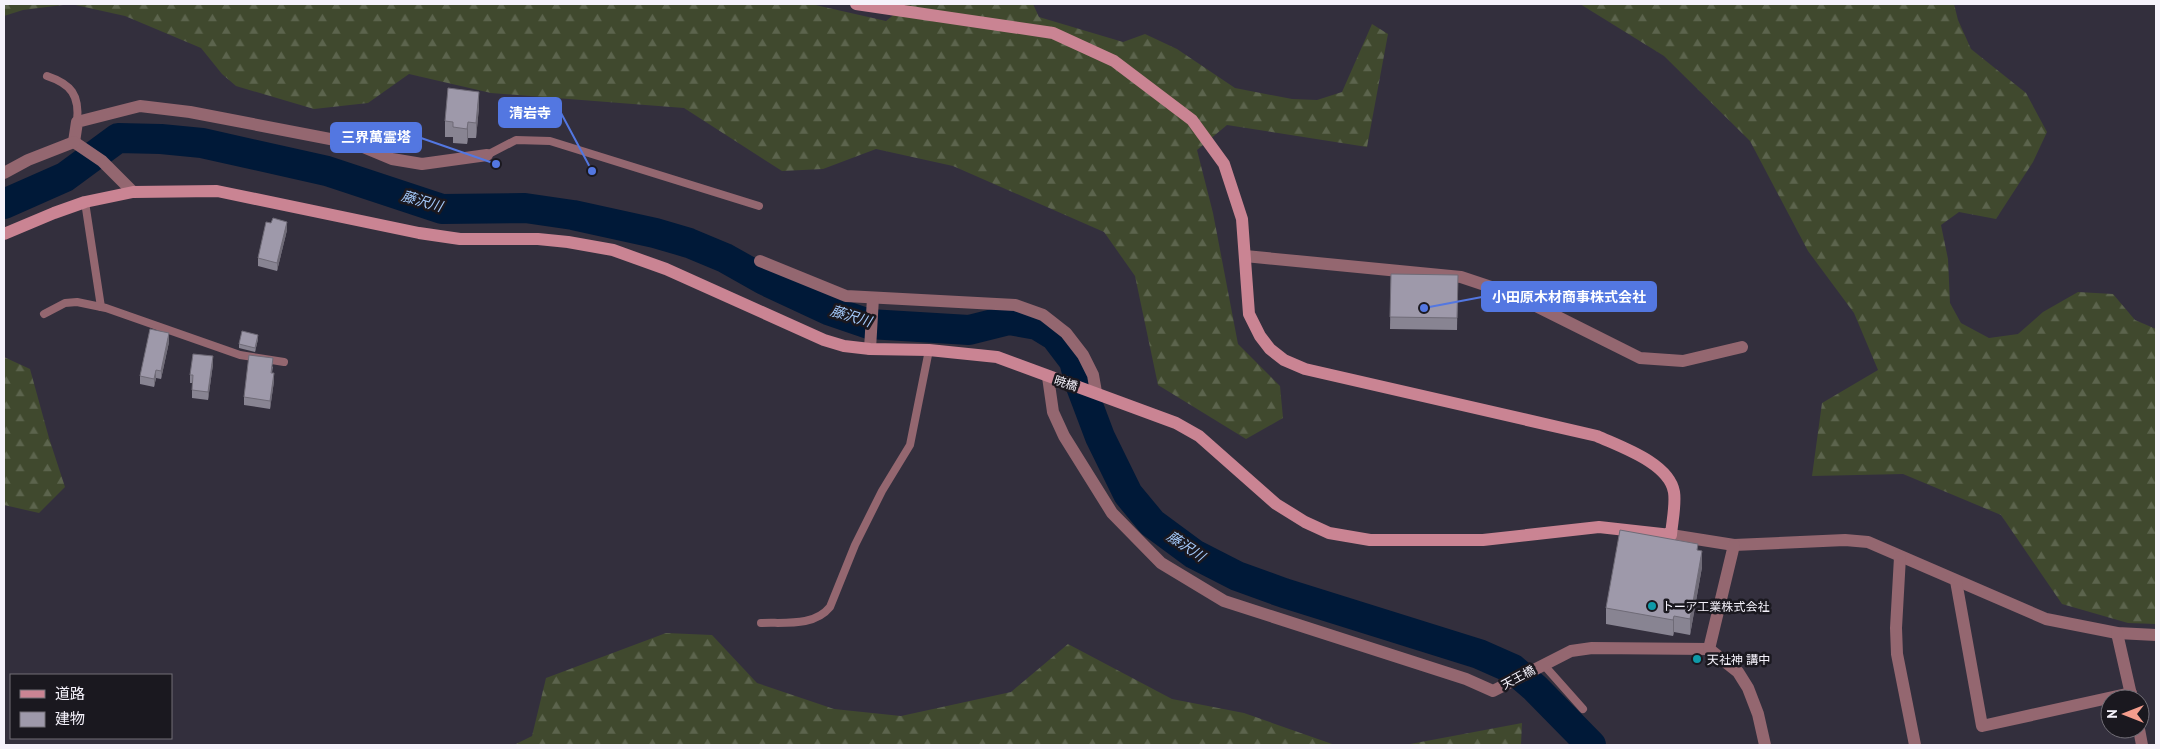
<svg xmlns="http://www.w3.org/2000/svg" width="2160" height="749" font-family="'PT Sans','Noto Sans JP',sans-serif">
	<defs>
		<pattern id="forest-firs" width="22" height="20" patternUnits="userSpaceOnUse" patternTransform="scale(1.25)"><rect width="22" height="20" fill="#40492e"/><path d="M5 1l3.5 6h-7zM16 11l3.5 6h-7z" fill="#5c644d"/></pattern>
	</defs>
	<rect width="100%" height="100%" fill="#332f3d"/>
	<g fill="url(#forest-firs)">
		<polygon points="4,4 811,4 886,21 907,4 1033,4 1039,17 1123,42 1145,34 1177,49 1235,88 1292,99 1317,100 1342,92 1372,24 1388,34 1367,147 1227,125 1197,150 1213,213 1238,344 1280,386 1283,418 1246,439 1158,385 1135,276 1104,232 953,166 876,149 823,169 782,171 684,108 491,93 409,74 368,103 314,109 236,86 222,74 201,48 125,16 71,4 23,10 4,16"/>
		<polygon points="1580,4 1954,4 1958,20 1971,49 2026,93 2047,132 2033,162 1996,219 1959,212 1941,225 1948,259 1950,303 1961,323 1989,338 2018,334 2043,312 2078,292 2113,294 2135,320 2156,329 2156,624 2128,623 2062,604 2001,515 1903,474 1812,476 1822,403 1878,370 1854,313 1808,251 1750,141 1664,56"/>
		<polygon points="4,357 30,369 49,438 65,487 39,513 4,505"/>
		<polygon points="666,633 712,635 757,683 834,709 901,716 1011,692 1068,644 1172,699 1244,713 1335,745 514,745 532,736 546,678"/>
		<polygon points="1522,723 1521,745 1405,745"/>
	</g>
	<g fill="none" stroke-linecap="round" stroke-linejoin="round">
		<polyline stroke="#001938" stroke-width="30" points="4,204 65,177 118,138 161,139 202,143 327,171 442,209 525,208 573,215 655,233 689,243 725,258 764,280 828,310 869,324 969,330 1009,320 1037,325 1055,336 1074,361 1080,384 1100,437 1128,494 1152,523 1194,554 1237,576 1284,593 1479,654 1513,669 1535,688 1591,745"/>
		<g stroke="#946770" stroke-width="8">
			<path d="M 47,76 C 71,84 80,95 77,122"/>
			<polyline points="487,155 516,140 550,141 759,206"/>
			<polyline points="85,202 101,307"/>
			<polyline points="44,314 65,303 77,302 106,308 240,355 284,362"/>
			<path d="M 761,623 C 784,622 814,627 830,607 L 855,545 L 882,491 L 910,445 L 929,350"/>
			<polyline points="1543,664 1583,709"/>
		</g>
		<g stroke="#946770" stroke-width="12">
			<polyline points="74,142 77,122 140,106 190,112 356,144 392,159 422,164 487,155"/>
			<polyline points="74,142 102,161 133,192"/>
			<polyline points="4,173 28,160 74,142"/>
			<polyline points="1245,256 1461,277 1512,294 1640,358 1683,361 1742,347"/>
			<polyline points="760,261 846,296 1015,305 1043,315 1066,333 1083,355 1093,375 1096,392"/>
			<polyline points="870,349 873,298"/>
			<polyline points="1048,377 1053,412 1064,436 1112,513 1161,563 1224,601 1466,679 1493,691 1571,651 1592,648 1709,649 1738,672 1748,688 1758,714 1765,745"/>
			<polyline points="1671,535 1734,545 1845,540 1868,542 2046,619 2117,633 2156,635"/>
			<polyline points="1900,557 1896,628 1897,654 1915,745"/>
			<polyline points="1956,581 1982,726 2131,693"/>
			<polyline points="2117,633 2132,699"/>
			<polyline points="1709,649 1734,545"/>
			<polyline points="2139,729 2142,745"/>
		</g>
		<path stroke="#ca8493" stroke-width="12" d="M 4,234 L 54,213 L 85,202 L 133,192 L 217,191 L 419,233 L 460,239 L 538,239 L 568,242 L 613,250 L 666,269 L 824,340 L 844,346 L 870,349 L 929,350 L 997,357 L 1176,423 L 1199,436 L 1276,504 L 1305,522 L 1329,533 L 1370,540 L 1483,540 L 1599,527 L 1671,535 C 1672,522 1676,505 1674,492 C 1669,463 1621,447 1597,436 L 1305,369 L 1284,360 L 1270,349 L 1260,336 L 1249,314 L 1242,219 L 1224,164 L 1192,120 L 1114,61 L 1053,33 L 856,4"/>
	</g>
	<g fill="#888492">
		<polygon points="479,107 476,138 468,138 467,144 453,143 453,137 445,137 445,121"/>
		<polygon points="287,230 277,271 258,266 258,258"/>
		<polygon points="1391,274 1458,275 1457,330 1390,329"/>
		<polygon points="258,339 255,352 239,348 239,344"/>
		<polygon points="169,342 161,379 156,378 154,387 140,384 140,376"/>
		<polygon points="213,364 208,400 192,398 192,383 190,383 190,375"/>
		<polygon points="273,366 272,373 274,381 270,409 244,405 244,397"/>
		<polygon points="1698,550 1702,567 1690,635 1674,632 1673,636 1606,624 1606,608"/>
	</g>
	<g fill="#6f6b77">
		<polygon points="479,92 479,107 476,138 476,123"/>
		<polygon points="468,122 468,138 467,144 467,129"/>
		<polygon points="287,222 287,230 277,271 277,263"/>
		<polygon points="169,333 169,342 161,379 161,371"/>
		<polygon points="258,335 258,339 255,352 255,348"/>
		<polygon points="213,356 213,364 208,400 208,392"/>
		<polygon points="156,370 156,378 154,387 154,379"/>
		<polygon points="274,373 274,381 270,409 270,401"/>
		<polygon points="1702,551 1702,567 1690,635 1690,619"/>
		<polygon points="1674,616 1674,632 1673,636 1673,620"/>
	</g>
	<g fill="#9e99aa" stroke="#6f6b77">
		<polygon points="448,88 479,92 476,123 468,122 467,129 453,127 453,122 445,121"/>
		<polygon points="273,218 287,222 277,263 258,258 266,222 271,223"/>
		<polygon points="1391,274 1458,275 1457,318 1390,317"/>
		<polygon points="150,329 169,333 161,371 156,370 154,379 140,376"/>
		<polygon points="242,331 258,335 255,348 239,344"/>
		<polygon points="193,354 213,356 208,392 192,390 193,375 190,375"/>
		<polygon points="249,355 273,358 271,373 274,373 270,401 244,397"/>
		<polygon points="1620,530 1698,544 1697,550 1702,551 1690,619 1674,616 1673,620 1606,608"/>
	</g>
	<g fill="#0f9aa8" stroke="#1a181f" stroke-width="2">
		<circle cx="1652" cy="606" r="5"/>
		<circle cx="1697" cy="659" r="5"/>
	</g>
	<g text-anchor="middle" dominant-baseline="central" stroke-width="5" stroke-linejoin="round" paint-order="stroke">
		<g font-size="12" fill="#f5f2fb" stroke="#1a181f">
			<text transform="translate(1066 383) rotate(18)">暁橋</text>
			<text transform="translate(1518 677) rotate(-28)">天王橋</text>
		</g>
		<g font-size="12" fill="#f5f2fb" stroke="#1a181f" text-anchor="start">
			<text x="1662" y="606">トーア工業株式会社</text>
			<text x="1707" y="659">天社神 講中</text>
		</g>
		<g font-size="14" font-style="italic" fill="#a4c9fa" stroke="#1a181f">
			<text transform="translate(422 201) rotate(16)">藤沢川</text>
			<text transform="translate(851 316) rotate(17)">藤沢川</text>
			<text transform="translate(1186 546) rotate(34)">藤沢川</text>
		</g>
	</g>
	<path fill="none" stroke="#5377e1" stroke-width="2" d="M592 171L561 113M496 164L421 138M1424 308L1482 297"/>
	<g fill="#5377e1" stroke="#1a181f" stroke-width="2">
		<circle cx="592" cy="171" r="5"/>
		<circle cx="496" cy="164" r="5"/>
		<circle cx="1424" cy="308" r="5"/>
	</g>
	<g fill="#5377e1" stroke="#5377e1" stroke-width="2">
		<rect x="499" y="98" width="62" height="29" rx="5"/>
		<rect x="331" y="123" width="90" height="29" rx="5"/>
		<rect x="1482" y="282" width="174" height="29" rx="5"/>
	</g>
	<g font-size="14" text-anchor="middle" font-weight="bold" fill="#fff">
		<text x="530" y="118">清岩寺</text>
		<text x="376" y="142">三界萬霊塔</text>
		<text x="1569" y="302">小田原木材商事株式会社</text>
	</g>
	<rect width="2160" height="749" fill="none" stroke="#f5f2fb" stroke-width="10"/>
	<rect x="10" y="674" width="162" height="65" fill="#1a181f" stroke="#726f77"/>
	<rect x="20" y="690" width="25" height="8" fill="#ca8493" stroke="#726f77"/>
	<text x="55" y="699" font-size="15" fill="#f5f2fb">道路</text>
	<rect x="20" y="712" width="25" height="15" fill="#9e99aa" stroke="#726f77"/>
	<text x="55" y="724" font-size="15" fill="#f5f2fb">建物</text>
	<g transform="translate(2125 714) rotate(270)"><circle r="24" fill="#1a181f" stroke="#726f77"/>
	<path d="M0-4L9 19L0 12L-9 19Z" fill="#f49d8d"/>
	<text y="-8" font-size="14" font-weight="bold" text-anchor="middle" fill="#f5f2fb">N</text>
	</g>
</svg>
